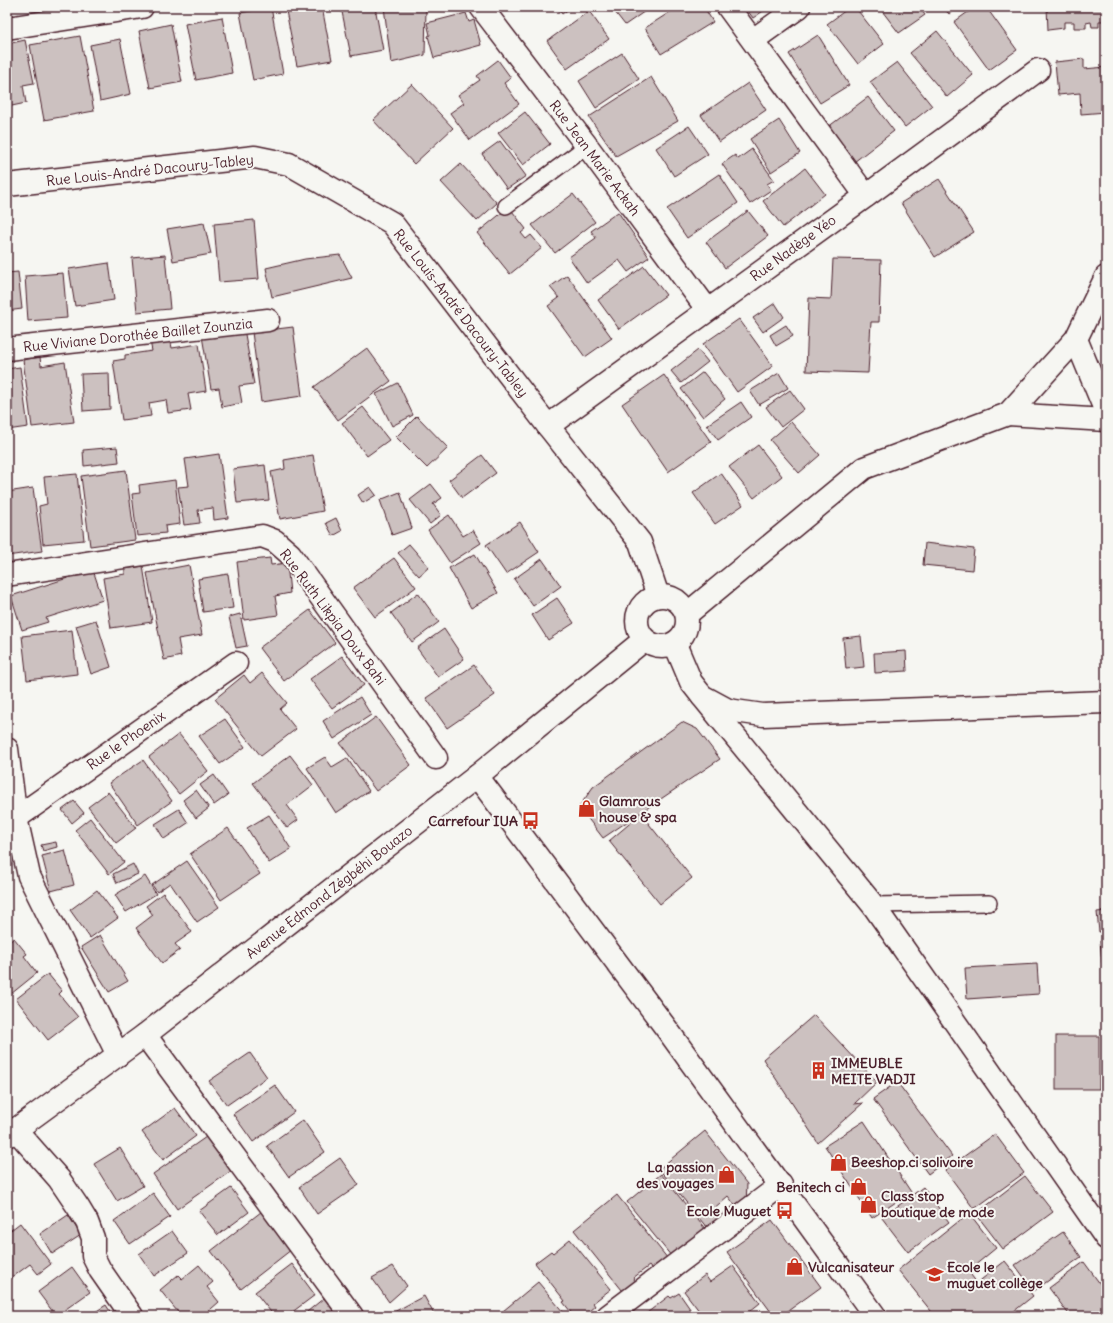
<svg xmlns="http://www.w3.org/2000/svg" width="1113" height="1323" font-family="Delius,sans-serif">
	<rect width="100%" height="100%" fill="#f6f6f2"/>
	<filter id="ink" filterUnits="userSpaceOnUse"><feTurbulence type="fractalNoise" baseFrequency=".025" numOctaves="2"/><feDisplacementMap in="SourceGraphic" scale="8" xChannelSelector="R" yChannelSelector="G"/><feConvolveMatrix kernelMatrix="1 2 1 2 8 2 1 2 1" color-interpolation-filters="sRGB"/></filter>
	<g filter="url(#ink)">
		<g fill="#ccc1c0" stroke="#4a1f2b">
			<polygon points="271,7 283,74 253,80 240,13"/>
			<polygon points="308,7 322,7 332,60 297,66 286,11"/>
			<polygon points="341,7 375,7 383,50 351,56"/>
			<polygon points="384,7 426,7 425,55 391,63"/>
			<polygon points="557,7 570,7 570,8 562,14"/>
			<polygon points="611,7 651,7 625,25"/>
			<polygon points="678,7 704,7 713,22 661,54 645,28"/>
			<polygon points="745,7 769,7 753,18"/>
			<polygon points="850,7 855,7 884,44 858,64 827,24"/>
			<polygon points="879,7 919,7 925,15 899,33"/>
			<polygon points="943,7 957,7 949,14"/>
			<polygon points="975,7 986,7 1017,50 989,70 954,22"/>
			<polygon points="1047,7 1106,7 1106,21 1099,21 1099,27 1092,27 1091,22 1086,23 1086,28 1074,28 1074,22 1064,22 1064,28 1048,30"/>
			<polygon points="589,11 609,39 567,69 547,41"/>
			<polygon points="466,13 469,22 474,20 481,45 434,58 428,36 430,35 427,23"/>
			<polygon points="222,17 232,73 196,80 185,24"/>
			<polygon points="171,24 182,82 150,88 139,31"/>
			<polygon points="937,31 973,75 947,97 910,53"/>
			<polygon points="818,35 849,85 820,103 789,54"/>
			<polygon points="80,36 94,111 44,120 30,45"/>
			<polygon points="120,39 131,94 100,101 90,45"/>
			<polygon points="25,40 34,83 23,85 26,103 7,107 7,44"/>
			<polygon points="622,53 639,79 596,108 579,81"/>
			<polygon points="1084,59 1084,69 1106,67 1106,112 1081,114 1080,93 1058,95 1055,62"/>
			<polygon points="498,60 511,78 504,83 519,104 470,140 450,113 464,103 458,95 480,80 477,76"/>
			<polygon points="897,62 932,106 905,127 870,82"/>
			<polygon points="651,77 678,121 616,156 589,117"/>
			<polygon points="748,83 766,110 719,142 701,115"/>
			<polygon points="412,84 453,128 414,164 373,120"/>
			<polygon points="868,97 894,131 854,162 828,127"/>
			<polygon points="525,112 550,144 523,165 498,133"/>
			<polygon points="779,120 800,153 771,172 750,139"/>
			<polygon points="689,126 708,154 674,176 656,148"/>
			<polygon points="500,141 526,176 507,189 482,154"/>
			<polygon points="752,149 774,180 767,184 771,190 750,204 722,164 735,155 738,159"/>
			<polygon points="461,164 497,203 477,221 441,182"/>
			<polygon points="805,168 825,194 783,227 763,201"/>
			<polygon points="719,174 738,203 687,238 667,209"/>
			<polygon points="939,179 974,232 935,257 901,203"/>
			<polygon points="573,194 595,222 555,253 532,225"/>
			<polygon points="509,207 526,229 521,233 526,239 531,235 542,248 510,274 477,233"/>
			<polygon points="748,211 768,236 725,268 706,242"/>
			<polygon points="618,212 649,257 628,272 619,260 587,283 569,257 596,238 591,231"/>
			<polygon points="254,220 259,279 219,282 214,224"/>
			<polygon points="204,223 211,254 173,261 167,229"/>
			<polygon points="165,255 170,309 137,312 132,258"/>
			<polygon points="340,255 352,278 272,297 266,268 305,259"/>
			<polygon points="833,259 881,260 879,322 871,322 868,373 806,371 809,298 831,299"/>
			<polygon points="109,263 114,300 75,306 69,269"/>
			<polygon points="644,266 666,295 619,329 598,300"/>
			<polygon points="18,272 22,309 7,311 7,273"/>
			<polygon points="63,273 67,318 28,321 25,276"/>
			<polygon points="567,275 612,338 585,357 548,306 559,298 550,287"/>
			<polygon points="775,303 784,317 763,332 753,318"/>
			<polygon points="739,319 773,366 737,392 703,344"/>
			<polygon points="786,325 793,336 776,346 770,335"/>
			<polygon points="293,327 302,396 261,402 252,332"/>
			<polygon points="244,329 254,384 239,386 242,403 222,407 219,388 211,389 202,336"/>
			<polygon points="170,338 172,348 199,344 206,391 188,394 191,410 168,413 166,400 149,403 151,416 122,420 113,361 125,359 125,355 152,351 150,341"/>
			<polygon points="367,348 391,381 338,420 314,387"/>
			<polygon points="698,350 708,362 681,383 671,371"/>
			<polygon points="40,357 41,366 65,362 74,422 32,427 23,360"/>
			<polygon points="20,367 28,427 7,430 7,369"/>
			<polygon points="703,372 725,399 703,417 681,389"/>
			<polygon points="109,373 110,409 83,411 81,374"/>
			<polygon points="779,373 788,388 759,405 750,391"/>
			<polygon points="664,375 711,442 668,472 622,404"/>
			<polygon points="398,383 413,415 392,426 376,394"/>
			<polygon points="790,390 804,409 781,427 766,407"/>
			<polygon points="741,402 751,417 718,440 707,425"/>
			<polygon points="363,407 389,440 367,456 342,423"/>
			<polygon points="417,416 448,448 427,468 396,437"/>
			<polygon points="791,422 820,455 799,473 770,440"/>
			<polygon points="758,445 782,476 754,498 729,467"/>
			<polygon points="117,447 119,462 84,466 83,450"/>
			<polygon points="219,454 228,518 214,520 213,508 198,510 200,523 184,525 178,487 189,486 185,459"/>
			<polygon points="313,455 323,511 280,519 271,472 285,469 284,460"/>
			<polygon points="482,455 496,473 462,498 449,480"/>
			<polygon points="265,465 269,500 237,503 233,469"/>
			<polygon points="126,470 135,540 90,546 81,476"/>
			<polygon points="721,473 743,505 715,524 693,493"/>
			<polygon points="77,474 84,540 43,544 39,506 47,504 44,477"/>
			<polygon points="175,480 180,524 165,526 166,533 137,536 132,494 140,493 139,485"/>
			<polygon points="431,484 442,498 433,504 441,515 430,524 410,500"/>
			<polygon points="370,487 376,495 363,503 358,495"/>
			<polygon points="33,488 42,551 7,556 7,492"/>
			<polygon points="400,492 412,528 392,535 380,500"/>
			<polygon points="449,515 463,536 473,530 481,543 450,563 428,530"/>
			<polygon points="336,518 342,531 333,536 326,523"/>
			<polygon points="520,522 539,552 506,574 486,545"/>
			<polygon points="925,543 974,549 972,570 923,565"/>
			<polygon points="409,544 429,567 419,576 398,553"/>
			<polygon points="475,554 498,593 471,608 449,568"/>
			<polygon points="270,558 271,565 287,563 290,593 275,596 278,615 244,620 237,562"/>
			<polygon points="394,558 416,587 375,617 353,588"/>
			<polygon points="542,559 561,586 533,606 514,579"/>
			<polygon points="189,565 202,635 178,639 181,656 164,660 147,573"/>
			<polygon points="143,566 152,622 111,628 103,578 125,574 125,569"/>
			<polygon points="93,570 103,600 46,618 48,622 22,630 11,596"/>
			<polygon points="228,574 233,608 203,612 198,579"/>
			<polygon points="418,593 439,622 412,642 391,613"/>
			<polygon points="557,598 574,623 548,640 532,615"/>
			<polygon points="310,610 335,643 284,681 259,648"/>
			<polygon points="240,614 247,646 236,648 229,617"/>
			<polygon points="96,620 111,667 91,674 76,626"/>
			<polygon points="444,629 464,659 438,677 417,648"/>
			<polygon points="72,630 77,674 27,680 22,636"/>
			<polygon points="861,636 864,667 846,669 843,638"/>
			<polygon points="906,651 907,671 875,673 874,653"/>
			<polygon points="342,656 364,685 332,708 310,679"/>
			<polygon points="474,665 495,695 447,728 426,698"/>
			<polygon points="262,673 287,703 280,709 296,729 261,756 215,699 244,675 250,683"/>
			<polygon points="360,697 371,715 334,739 323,721"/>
			<polygon points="376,717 411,765 376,791 340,743"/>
			<polygon points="225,719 245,747 220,764 199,736"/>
			<polygon points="682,722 697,729 720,759 603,838 579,807 593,787"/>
			<polygon points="179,734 208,771 179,794 149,757"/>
			<polygon points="290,755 313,785 287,805 298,820 287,828 253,783"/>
			<polygon points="325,757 332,767 347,758 369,791 336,813 307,768"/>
			<polygon points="143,760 172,801 138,825 109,783"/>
			<polygon points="214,775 228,795 214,805 200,785"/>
			<polygon points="196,790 209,808 196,818 183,800"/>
			<polygon points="108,792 136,828 116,843 88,807"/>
			<polygon points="74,801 84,813 72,823 62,810"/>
			<polygon points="179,809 188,823 164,839 155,824"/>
			<polygon points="641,814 692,878 660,904 609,841"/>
			<polygon points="269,815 291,849 269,863 247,828"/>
			<polygon points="90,818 124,862 109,874 75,830"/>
			<polygon points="228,828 260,874 221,900 190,854"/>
			<polygon points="56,842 57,847 43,851 41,845"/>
			<polygon points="65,850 74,885 51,891 42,856"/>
			<polygon points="187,861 219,907 197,922 170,883 157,892 152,885"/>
			<polygon points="133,864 138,874 117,883 113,874"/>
			<polygon points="145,876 156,894 126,912 115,895"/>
			<polygon points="97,890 118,918 90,938 70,910"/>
			<polygon points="163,893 192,932 175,944 180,950 162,963 136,928 153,915 146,906"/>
			<polygon points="1106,911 1106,962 1102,963 1100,941 1106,941 1105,931 1099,932 1097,912"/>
			<polygon points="100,935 128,981 109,992 81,947"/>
			<polygon points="14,938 27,954 24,956 37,973 11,994 7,989 7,944"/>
			<polygon points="1037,964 1039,994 967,999 965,968"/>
			<polygon points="48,974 62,991 59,994 78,1017 48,1040 16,999"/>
			<polygon points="814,1015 877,1082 854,1104 863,1103 818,1143 763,1059"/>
			<rect x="1056" y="1036" width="43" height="53"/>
			<polygon points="250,1053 267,1077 227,1105 209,1081"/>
			<polygon points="897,1082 952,1156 928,1174 873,1099"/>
			<polygon points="275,1085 294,1112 253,1142 233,1114"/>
			<polygon points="175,1108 196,1136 163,1160 142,1132"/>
			<polygon points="303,1120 325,1152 289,1177 267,1146"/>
			<polygon points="864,1121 911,1192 872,1218 825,1146"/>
			<polygon points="705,1131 747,1184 746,1202 738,1209 728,1196 712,1210 720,1220 708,1229 659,1169"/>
			<polygon points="995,1134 1024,1173 974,1209 945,1170"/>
			<polygon points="206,1137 231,1171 177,1209 153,1174"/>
			<polygon points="120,1148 143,1186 117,1201 94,1164"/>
			<polygon points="340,1158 359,1185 317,1214 299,1187"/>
			<polygon points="661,1174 706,1230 672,1257 627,1202"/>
			<polygon points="1025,1176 1053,1212 1003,1249 976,1214"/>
			<polygon points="923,1187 949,1222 908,1252 882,1218"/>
			<polygon points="231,1188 249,1212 218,1235 199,1211"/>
			<polygon points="153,1193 170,1217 130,1244 114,1221"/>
			<polygon points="617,1195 668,1259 653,1271 649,1266 633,1278 639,1285 626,1295 574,1230"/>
			<polygon points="266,1208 296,1246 241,1289 211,1251"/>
			<polygon points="969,1213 996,1248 968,1271 977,1283 1005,1261 1033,1296 1008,1316 935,1316 898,1270"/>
			<polygon points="68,1215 81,1235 52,1254 40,1234"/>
			<polygon points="772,1220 821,1287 781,1316 774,1316 727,1252"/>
			<polygon points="20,1223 51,1264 38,1274 30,1264 10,1279 7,1275 7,1233"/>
			<polygon points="172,1231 188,1253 154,1276 139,1254"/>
			<polygon points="1063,1232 1081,1257 1034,1291 1015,1265"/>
			<polygon points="570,1239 611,1289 593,1303 595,1306 583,1316 574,1316 563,1302 565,1301 535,1263 551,1251 553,1253"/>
			<polygon points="1084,1262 1106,1292 1106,1316 1070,1316 1049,1288"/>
			<polygon points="292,1264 315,1295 287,1316 274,1316 255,1292"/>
			<polygon points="199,1265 213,1282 207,1287 219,1302 203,1316 181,1316 160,1290 178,1275 182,1279"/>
			<polygon points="393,1266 407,1286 389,1302 372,1278"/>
			<polygon points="733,1266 760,1303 745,1315 746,1316 703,1316 684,1291 705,1275 710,1282"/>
			<polygon points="72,1267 90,1292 56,1316 38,1292"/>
			<polygon points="538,1282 564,1313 560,1316 507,1316 503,1311"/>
			<polygon points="679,1293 695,1316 643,1316 669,1296 671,1298"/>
			<polygon points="424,1296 435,1316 393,1316 392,1313"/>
			<polygon points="324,1298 338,1316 302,1316"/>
			<polygon points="106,1305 113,1316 89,1316"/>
		</g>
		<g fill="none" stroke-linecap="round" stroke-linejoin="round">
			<defs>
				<g id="service">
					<polyline points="506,206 587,146"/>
					<polyline points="873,905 989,903"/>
				</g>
				<g id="minor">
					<polyline points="481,7 587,146 707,309"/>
					<polyline points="728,7 866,196"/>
					<polyline points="7,28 142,7"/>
					<polyline points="753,40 799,7"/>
					<polyline points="7,185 255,157 289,164 392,223 548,426 640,542 658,596"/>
					<polyline points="1076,339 1106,412"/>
					<polyline points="7,349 268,320"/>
					<polyline points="1008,414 1106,420"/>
					<polyline points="548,426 866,196 1038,70"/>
					<polyline points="7,575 262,536 275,541 290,554 436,758"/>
					<circle cx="662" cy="621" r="25"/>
					<polyline points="687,614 864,468 1008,414 1076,339 1106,277"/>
					<polyline points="675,644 691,682 702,696 728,710 763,715 1106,702"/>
					<polyline points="702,696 873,905 1106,1238"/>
					<polyline points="7,749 16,818 29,876 118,1055"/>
					<polyline points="477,776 666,1028 875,1316"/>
					<polyline points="16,818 236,663"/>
					<polyline points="145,1035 352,1316"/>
					<polyline points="15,1129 59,1179 78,1207 87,1222 93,1238 93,1256 100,1270 132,1316"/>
					<polyline points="7,1136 145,1035 477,776 644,640"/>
					<polyline points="608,1316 781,1185"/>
				</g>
			</defs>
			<use href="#service" stroke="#4a1f2b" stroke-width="18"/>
			<use href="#minor" stroke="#4a1f2b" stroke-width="25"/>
			<use href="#service" stroke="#f6f6f2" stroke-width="15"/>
			<use href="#minor" stroke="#f6f6f2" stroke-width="22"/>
		</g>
	</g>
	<defs>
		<symbol id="shop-bare" viewBox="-9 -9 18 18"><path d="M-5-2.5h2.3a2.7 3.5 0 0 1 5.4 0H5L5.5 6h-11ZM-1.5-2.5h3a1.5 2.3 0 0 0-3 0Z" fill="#c8321e" stroke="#f6f6f2" stroke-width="2.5" paint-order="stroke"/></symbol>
		<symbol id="bus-bare" viewBox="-9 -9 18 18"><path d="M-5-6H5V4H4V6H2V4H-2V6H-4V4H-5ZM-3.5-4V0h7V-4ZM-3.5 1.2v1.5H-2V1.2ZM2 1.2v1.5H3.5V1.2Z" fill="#c8321e" stroke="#f6f6f2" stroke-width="2.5" paint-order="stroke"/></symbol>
		<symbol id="building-bare" viewBox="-9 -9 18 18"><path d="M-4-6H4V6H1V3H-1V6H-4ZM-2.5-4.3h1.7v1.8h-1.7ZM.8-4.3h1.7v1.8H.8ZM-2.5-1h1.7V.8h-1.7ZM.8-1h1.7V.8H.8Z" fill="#c8321e" stroke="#f6f6f2" stroke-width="2.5" paint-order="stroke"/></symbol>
		<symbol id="school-bare" viewBox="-9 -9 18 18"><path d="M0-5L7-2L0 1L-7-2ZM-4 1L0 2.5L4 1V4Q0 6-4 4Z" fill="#c8321e" stroke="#f6f6f2" stroke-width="2.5" paint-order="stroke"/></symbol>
	</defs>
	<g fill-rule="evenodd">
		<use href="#shop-bare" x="574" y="796" width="25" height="25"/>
		<use href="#bus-bare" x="518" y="808" width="25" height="25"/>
		<use href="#building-bare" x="806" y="1058" width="25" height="25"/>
		<use href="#shop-bare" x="826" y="1150" width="25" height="25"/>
		<use href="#shop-bare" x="714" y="1162" width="25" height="25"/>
		<use href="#shop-bare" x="846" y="1174" width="25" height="25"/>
		<use href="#shop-bare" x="856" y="1192" width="25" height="25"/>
		<use href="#bus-bare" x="772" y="1198" width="25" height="25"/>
		<use href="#shop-bare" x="782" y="1254" width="25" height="25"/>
		<use href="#school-bare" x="922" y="1262" width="25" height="25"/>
	</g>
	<g text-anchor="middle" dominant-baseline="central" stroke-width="4" stroke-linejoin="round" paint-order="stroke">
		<g font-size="14" fill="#4a1f2b" stroke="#f6f6f2">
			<text transform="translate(595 158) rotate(53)">Rue Jean Marie Ackah</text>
			<text transform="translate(150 170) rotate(-6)">Rue Louis-André Dacoury-Tabley</text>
			<text transform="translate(793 248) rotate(-36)">Rue Nadège Yéo</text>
			<text transform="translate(461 313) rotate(52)">Rue Louis-André Dacoury-Tabley</text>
			<text transform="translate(138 335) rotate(-6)">Rue Viviane Dorothée Baillet Zounzia</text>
			<text transform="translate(333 617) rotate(53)">Rue Ruth Likpia Doux Bahi</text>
			<text transform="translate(126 740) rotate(-35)">Rue le Phoenix</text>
			<text transform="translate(329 892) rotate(-38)">Avenue Edmond Zégbéhi Bouazo</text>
		</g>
		<g font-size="14" font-weight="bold" fill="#4a1f2b" stroke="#f6f6f2" text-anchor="start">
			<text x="599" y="801">Glamrous<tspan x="599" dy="16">house &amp; spa</tspan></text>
			<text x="518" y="821" text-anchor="end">Carrefour IUA</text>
			<text x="831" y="1063">IMMEUBLE<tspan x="831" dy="16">MEITE VADJI</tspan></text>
			<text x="851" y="1162">Beeshop.ci solivoire</text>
			<text x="714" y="1167" text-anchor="end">La passion<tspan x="714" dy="16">des voyages</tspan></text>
			<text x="845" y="1187" text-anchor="end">Benitech ci</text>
			<text x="881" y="1196">Class stop<tspan x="881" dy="16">boutique de mode</tspan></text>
			<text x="771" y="1211" text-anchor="end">Ecole Muguet</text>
			<text x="808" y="1267">Vulcanisateur</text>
			<text x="947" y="1267">Ecole le<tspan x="947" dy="16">muguet collège</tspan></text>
		</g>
	</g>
	<rect width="1113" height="1323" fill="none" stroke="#f6f6f2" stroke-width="24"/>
	<rect x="12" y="12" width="1089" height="1299" fill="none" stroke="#4a1f2b" stroke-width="1.5" filter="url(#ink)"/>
</svg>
